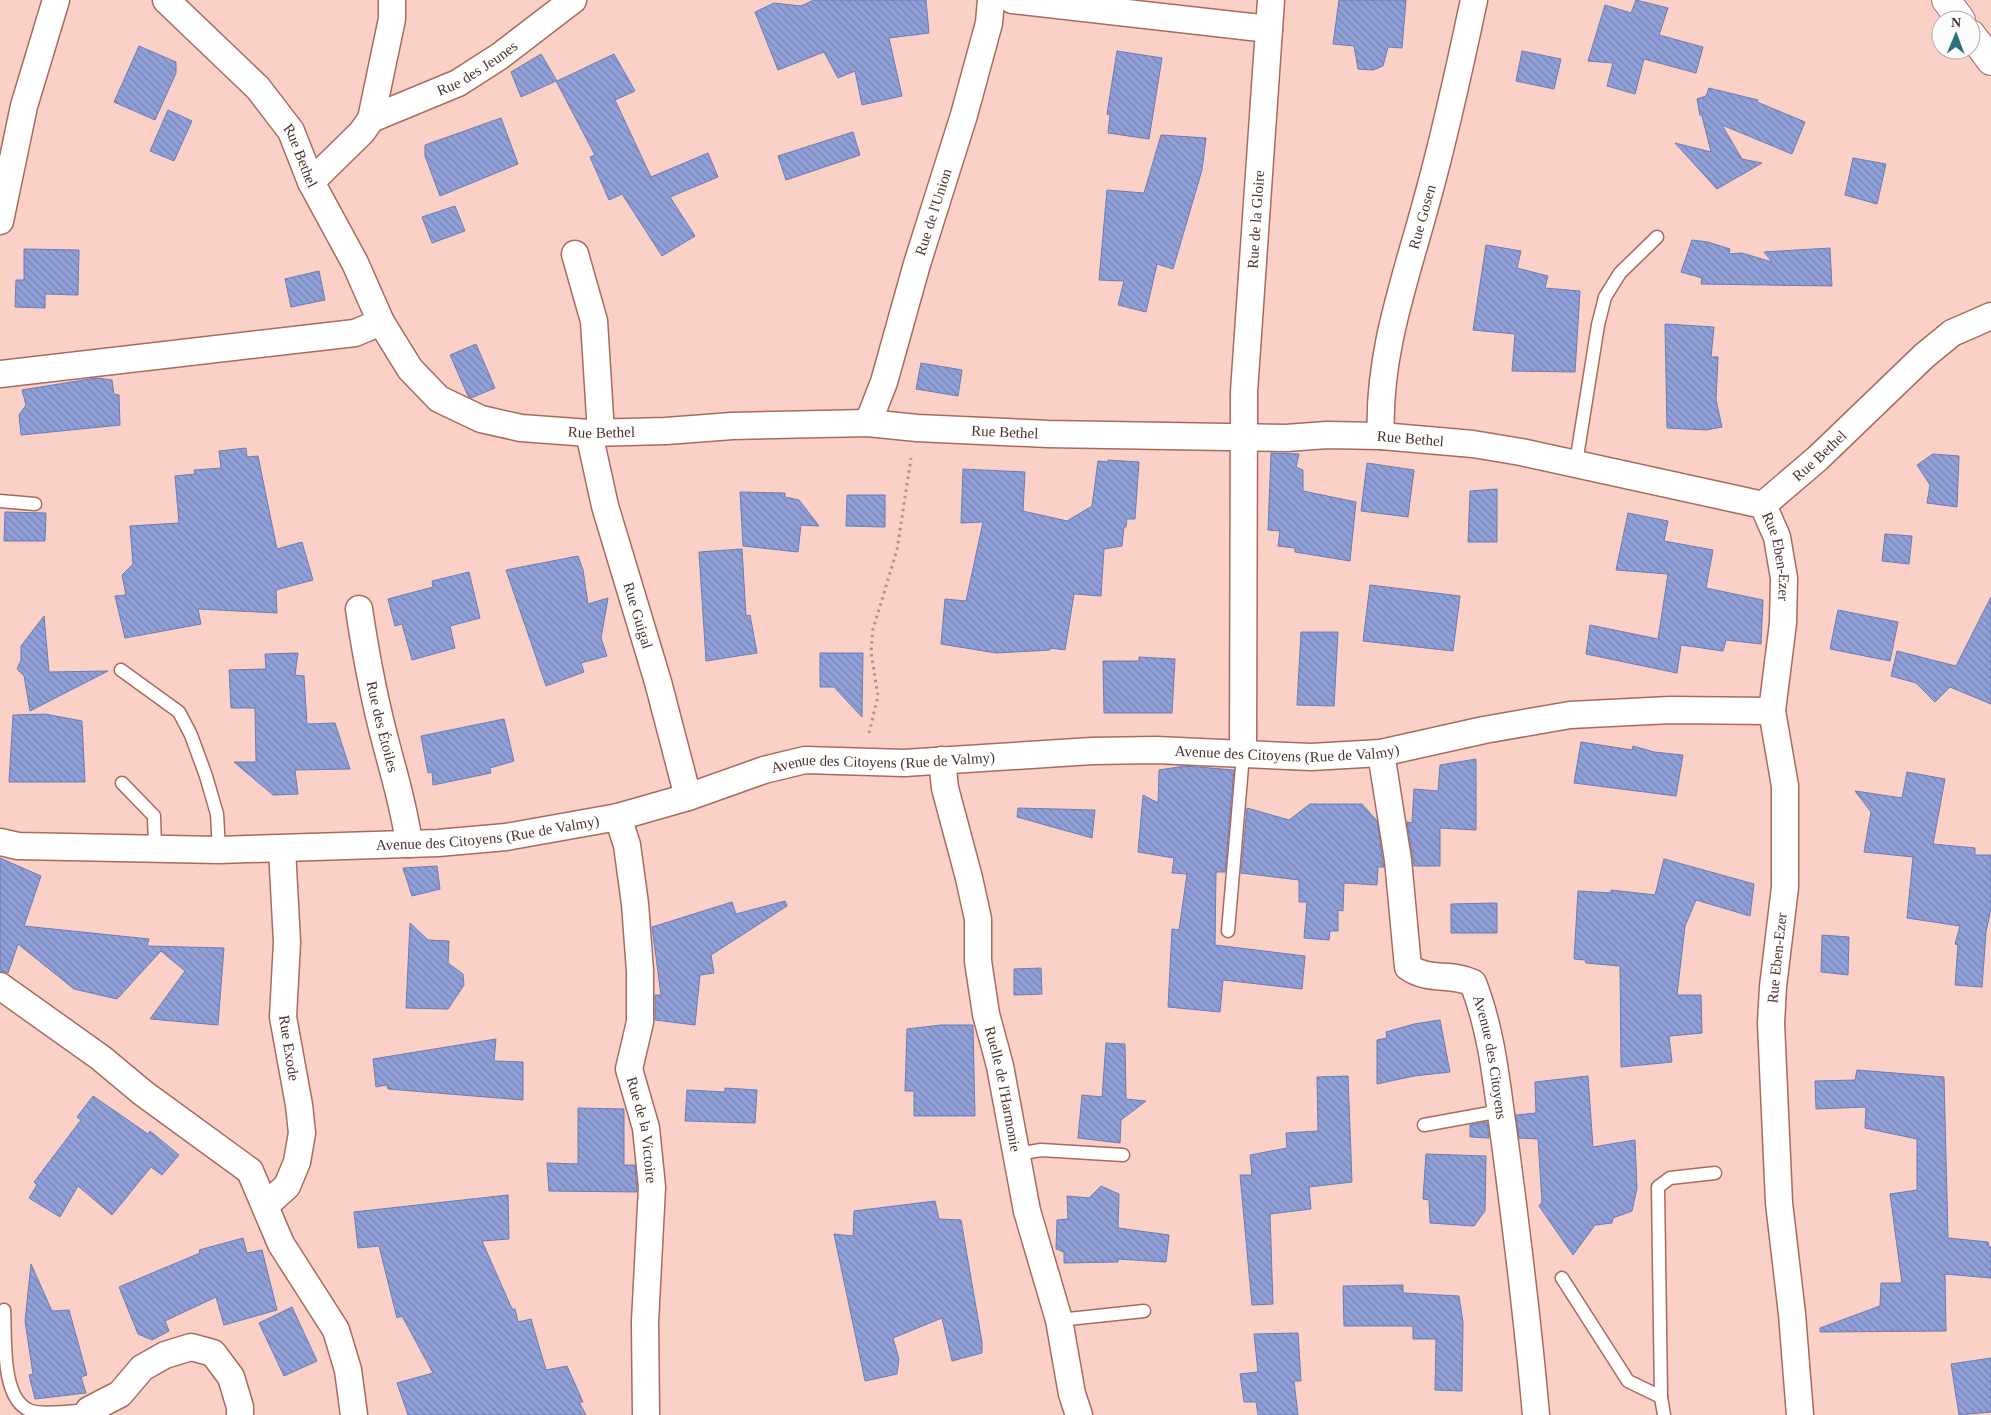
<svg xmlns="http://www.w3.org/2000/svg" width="1991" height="1415" font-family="'Times New Roman',serif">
	<defs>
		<pattern id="building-back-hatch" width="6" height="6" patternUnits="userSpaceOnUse" patternTransform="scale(1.25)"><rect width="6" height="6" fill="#90a0d8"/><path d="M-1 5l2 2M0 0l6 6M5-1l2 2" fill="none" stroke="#7883b0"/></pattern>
	</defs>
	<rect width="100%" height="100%" fill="#fbd0c7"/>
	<g fill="url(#building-back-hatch)" stroke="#6d7cb2">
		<polygon points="814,0 926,0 929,33 889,38 902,96 862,105 855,71 838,78 824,52 778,70 755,12 774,3 801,6"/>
		<polygon points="1339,0 1406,0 1402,48 1388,47 1383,66 1373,70 1358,69 1354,46 1333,44"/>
		<polygon points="1636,0 1668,8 1659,35 1703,47 1696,73 1644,59 1635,94 1607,86 1613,63 1588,61 1605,5 1631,13"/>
		<polygon points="139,46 176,62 176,73 155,120 114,102"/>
		<polygon points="1117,51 1162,58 1149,139 1108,133 1110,115 1107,114"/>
		<polygon points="1522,51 1561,59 1554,89 1516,81"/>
		<polygon points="541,54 557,81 614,54 635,91 615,100 651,177 708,153 718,177 670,197 695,236 662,256 622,194 609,200 590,157 595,155 556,81 521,97 511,72"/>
		<polygon points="1709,88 1758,100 1757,102 1805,122 1792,154 1722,125 1742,159 1762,163 1717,189 1675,143 1711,152 1702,116 1700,115 1697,99 1706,96"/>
		<polygon points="168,110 192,121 174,161 150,151"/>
		<polygon points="501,118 518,164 440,196 425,156 425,145"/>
		<polygon points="853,132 860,155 786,180 778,156"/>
		<polygon points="1161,135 1206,138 1202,170 1173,269 1157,264 1146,312 1118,305 1124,281 1099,280 1107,190 1144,193"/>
		<polygon points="1853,158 1886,164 1877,204 1845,195"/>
		<polygon points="455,206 465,231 432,243 422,217"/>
		<polygon points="1692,240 1708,242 1730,249 1729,254 1742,253 1772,262 1764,252 1830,248 1832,286 1701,284 1702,278 1681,272"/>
		<polygon points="1486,245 1521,251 1517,268 1548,276 1545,288 1580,291 1575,372 1512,371 1515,334 1473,330"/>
		<polygon points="24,249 79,250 78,295 45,294 45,308 15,307 16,280 24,280"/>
		<polygon points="319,271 325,300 291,307 285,279"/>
		<polygon points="1665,324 1714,327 1711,357 1718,357 1716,400 1722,427 1706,430 1667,428"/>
		<polygon points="476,344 495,388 471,398 468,396 450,355"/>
		<polygon points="921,363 962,370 958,396 916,389"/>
		<polygon points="96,378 112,380 114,394 119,395 120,425 21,435 19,415 26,405 22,390"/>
		<polygon points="246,448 247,457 258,456 277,549 302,542 313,580 276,590 277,613 198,609 201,624 125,638 115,596 126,595 122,575 133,564 130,526 179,523 175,476 195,474 194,470 221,468 219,451"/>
		<polygon points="1271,453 1299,454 1296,467 1303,470 1303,491 1356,502 1350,561 1295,552 1295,548 1278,546 1280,531 1268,530"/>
		<polygon points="1933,454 1959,456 1957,507 1927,503 1930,485 1917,465"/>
		<polygon points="1108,460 1139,462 1135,519 1127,519 1126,527 1124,527 1122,546 1104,549 1101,596 1074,594 1065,650 1050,648 1050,650 996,653 941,644 945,599 966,601 983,522 961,523 963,469 1025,472 1023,511 1067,521 1092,506 1098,461 1108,462"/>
		<polygon points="1367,463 1414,470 1408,517 1361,511"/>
		<polygon points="1497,489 1497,542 1468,542 1470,491"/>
		<polygon points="740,492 785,493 785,497 799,500 819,526 801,525 798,552 743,546"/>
		<polygon points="847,495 885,495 885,527 846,526"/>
		<polygon points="5,512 46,513 45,541 4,541"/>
		<polygon points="1628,513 1668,521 1664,541 1713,550 1706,588 1763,600 1761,644 1726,640 1723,651 1681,645 1677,673 1586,654 1590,625 1658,639 1668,574 1616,570"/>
		<polygon points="1885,534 1912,536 1909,564 1882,561"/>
		<polygon points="742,549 746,616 750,615 757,653 706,661 699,552"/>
		<polygon points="578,556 583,570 588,604 608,598 601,638 607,656 581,663 584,672 546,686 506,570"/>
		<polygon points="469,572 480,618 450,626 455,648 412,660 402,624 395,626 388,599 433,587 432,581"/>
		<polygon points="1370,585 1460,596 1453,651 1363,641"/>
		<polygon points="1991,597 1991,704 1950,687 1935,702 1916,683 1891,676 1897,651 1956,666"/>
		<polygon points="1838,610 1898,622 1890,661 1830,649"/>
		<polygon points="44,616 49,672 108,671 30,711 24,676 17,669 21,660 21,646"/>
		<polygon points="1301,632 1338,632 1334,706 1297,705"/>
		<polygon points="298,653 295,675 304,676 307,724 335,723 350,769 295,770 298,794 273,795 234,762 256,762 255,708 231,708 229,670 266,669 265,654"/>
		<polygon points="820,653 863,653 862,717 834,687 820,687"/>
		<polygon points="1139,657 1175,659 1172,713 1104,713 1103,661 1139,661"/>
		<polygon points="45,714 82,721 85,782 9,782 13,715"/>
		<polygon points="504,719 514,761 490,768 491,773 433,785 432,772 428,773 421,736"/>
		<polygon points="1581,742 1632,750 1633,746 1654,752 1683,755 1676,796 1574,783"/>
		<polygon points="1476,759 1476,830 1440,828 1440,866 1414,866 1407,822 1412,823 1414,789 1438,791 1440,765"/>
		<polygon points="1185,766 1234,770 1225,872 1216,872 1215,945 1305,956 1302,989 1223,980 1220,1012 1168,1007 1172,929 1179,930 1187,874 1172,873 1174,858 1138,852 1143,795 1158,803 1159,770"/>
		<polygon points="1907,772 1945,779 1933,844 1975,848 1975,855 1991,855 1991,908 1986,932 1982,987 1955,985 1958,945 1955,944 1960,926 1907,918 1913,857 1864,852 1871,812 1855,791 1902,798"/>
		<polygon points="1310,804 1362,804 1377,821 1383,862 1384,867 1378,867 1377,885 1344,883 1343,911 1338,910 1338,931 1330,931 1329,940 1304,938 1307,902 1299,902 1299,880 1241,873 1247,808 1289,820"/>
		<polygon points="1018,808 1095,810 1092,838 1017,817"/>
		<polygon points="0,858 41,876 24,926 149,939 147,946 224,948 218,1025 150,1019 185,971 161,951 117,999 74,989 18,944 8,973 0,971"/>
		<polygon points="1664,859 1754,884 1750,916 1696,900 1685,926 1677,995 1701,995 1702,1033 1669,1036 1672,1062 1621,1067 1620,966 1586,963 1585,960 1574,959 1578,891 1611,893 1611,890 1655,895"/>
		<polygon points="437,866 440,889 412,896 403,868"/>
		<polygon points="785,901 787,906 711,955 714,973 700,975 695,1025 655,1020 655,995 661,995 652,927 732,902 736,914"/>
		<polygon points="1497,903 1497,933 1451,933 1451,904"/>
		<polygon points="410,923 428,940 449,941 448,963 463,974 464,985 448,1009 406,1008"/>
		<polygon points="1822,935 1849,937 1848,975 1821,972"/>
		<polygon points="1041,968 1042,994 1014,995 1014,969"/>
		<polygon points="1440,1020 1450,1072 1414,1076 1377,1084 1377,1040 1387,1038 1386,1032 1414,1024"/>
		<polygon points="941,1025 973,1025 975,1116 914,1116 914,1091 905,1091 907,1029"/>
		<polygon points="496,1039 494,1061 523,1062 523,1100 388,1089 387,1085 376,1087 373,1059"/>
		<polygon points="1106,1043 1125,1044 1126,1099 1146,1101 1121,1120 1120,1143 1078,1138 1082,1095 1102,1097"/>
		<polygon points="1857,1070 1944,1077 1948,1238 1988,1242 1989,1247 1991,1247 1991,1278 1945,1274 1946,1331 1820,1332 1820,1328 1880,1306 1881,1283 1902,1283 1890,1194 1917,1190 1917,1139 1865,1128 1866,1107 1816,1109 1815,1081 1855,1080"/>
		<polygon points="1348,1076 1352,1182 1309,1187 1311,1209 1270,1214 1273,1304 1252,1305 1240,1175 1252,1175 1250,1155 1287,1148 1286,1133 1318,1131 1317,1077"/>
		<polygon points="1588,1076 1593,1147 1635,1140 1637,1188 1632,1211 1613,1218 1612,1223 1595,1225 1573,1255 1539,1206 1542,1202 1538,1139 1519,1138 1516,1115 1536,1113 1535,1082"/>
		<polygon points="725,1088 757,1090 755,1123 685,1121 687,1090 725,1092"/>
		<polygon points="93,1096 148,1134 150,1131 179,1155 162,1175 151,1167 112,1215 78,1186 60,1217 29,1198 37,1185 34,1182 81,1120 77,1117"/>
		<polygon points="578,1108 624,1109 624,1165 635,1165 637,1192 549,1191 547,1163 578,1164"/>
		<polygon points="1487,1122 1489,1138 1470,1137 1470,1125"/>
		<polygon points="1426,1154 1486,1156 1485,1211 1474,1226 1430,1223 1429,1200 1423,1199"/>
		<polygon points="1101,1186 1119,1194 1118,1228 1169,1235 1166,1262 1118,1259 1118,1262 1064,1263 1064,1252 1056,1249 1057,1220 1068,1219 1067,1196 1089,1198"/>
		<polygon points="508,1195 509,1239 482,1241 512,1309 515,1309 518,1322 531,1319 546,1370 567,1366 583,1402 579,1402 586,1415 408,1415 397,1383 433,1373 402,1316 397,1318 379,1246 358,1248 354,1212"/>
		<polygon points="935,1201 939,1219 961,1220 982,1342 982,1353 952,1361 942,1318 893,1338 899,1359 897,1374 865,1381 834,1234 853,1236 854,1211"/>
		<polygon points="243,1238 247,1253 262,1250 277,1310 224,1325 216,1297 165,1321 169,1331 152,1340 138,1334 119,1287 200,1253 199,1250"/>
		<polygon points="31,1264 52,1311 69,1310 87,1375 81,1377 86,1393 35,1399 29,1375 33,1374 25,1321"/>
		<polygon points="1403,1285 1403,1293 1459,1296 1463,1322 1462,1391 1435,1390 1436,1339 1413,1339 1413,1326 1344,1326 1343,1286"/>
		<polygon points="292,1307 317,1361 284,1376 259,1323"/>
		<polygon points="1298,1333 1301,1381 1294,1381 1298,1415 1258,1415 1256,1402 1244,1402 1240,1374 1258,1372 1254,1334"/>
		<polygon points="1991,1358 1991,1412 1959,1415 1951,1364"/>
	</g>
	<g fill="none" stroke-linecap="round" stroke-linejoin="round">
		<defs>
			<g id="service">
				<polyline points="1576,463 1598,325 1605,297 1620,273 1657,237"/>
				<polyline points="0,501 35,504"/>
				<polyline points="121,670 179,712 191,735 206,776 217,814 219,850"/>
				<polyline points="122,783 154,816 155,848"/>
				<polyline points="1228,931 1243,755"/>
				<polyline points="1424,1125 1501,1111"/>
				<polyline points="1017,1154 1041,1150 1123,1155"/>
				<polyline points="1562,1278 1628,1381 1661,1397"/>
				<path d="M 4,1310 C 6,1337 0,1400 31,1411 C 42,1415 76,1411 89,1410"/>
				<polyline points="1059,1320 1144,1311"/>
				<polyline points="1664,1415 1661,1397 1658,1187 1670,1178 1715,1173"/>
			</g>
			<g id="minor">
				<path id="s1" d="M 166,0 L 258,88 L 291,131 L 311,182 L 355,263 L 381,322 L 410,369 L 439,399 L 481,419 L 521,428 L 589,433 L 666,431 L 732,426 L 868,423 L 917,428 L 1048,434 L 1286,438 L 1327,435 L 1381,436 L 1473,444 L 1521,452 L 1763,505 L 1818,458 L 1924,356 L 1952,333 L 1991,316"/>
				<polyline points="1012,0 1269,29"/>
				<path id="s2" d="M 371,119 L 458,83 L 500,56 L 573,0"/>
				<polyline points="311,182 362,132 371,119 392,19 392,0"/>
				<polyline points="0,221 24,106 56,0"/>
				<polyline points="575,254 594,321 601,433"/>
				<polyline points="0,374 355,333 381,322"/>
				<path id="s3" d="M 868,423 L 884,382 L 917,264 L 964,115 L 989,23 L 991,0"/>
				<path id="s4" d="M 589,433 L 605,506 L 658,682 L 688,797"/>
				<path id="s5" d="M 1381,436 C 1377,354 1407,275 1428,196 C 1446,131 1460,66 1474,0"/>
				<path id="s6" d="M 1763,505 L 1777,537 L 1784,578 L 1783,623 L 1772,711 L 1785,786 L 1785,887 L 1773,987 L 1771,1023 L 1779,1203 L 1792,1314 L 1800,1415"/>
				<path id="s7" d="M 359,609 C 366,656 375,704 388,751 C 396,782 405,811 409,844"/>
				<path id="s8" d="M 1381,753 L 1398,860 L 1408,967 C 1429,982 1451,972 1473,983 C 1493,1034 1497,1089 1505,1143 C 1517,1234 1528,1324 1536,1415"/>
				<path id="s9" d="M 1243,755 L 1244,392 L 1271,0"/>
				<path id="s10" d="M 942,760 L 945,788 L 969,878 L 978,919 L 978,961 L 986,1014 L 1000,1066 L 1027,1211 L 1059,1320 L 1072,1394 L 1079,1415"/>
				<path id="s11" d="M 618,817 L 627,845 L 635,904 L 640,971 L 640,1022 L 629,1069 L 646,1128 L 652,1187 L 645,1322 L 646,1415"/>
				<path id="s12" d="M 0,842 L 18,846 L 219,850 L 438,843 L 506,837 L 618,817 L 688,797 L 764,770 L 805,760 L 904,763 L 1092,751 L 1156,750 L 1311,757 L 1381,753 L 1484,730 L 1570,715 L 1670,710 L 1772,711"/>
				<polyline points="0,986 101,1058 143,1093 250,1171 281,1244 336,1330 348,1370 354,1415"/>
				<polyline points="266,1205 287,1186 297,1162 302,1133 299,1105 283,1017 287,942 282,849"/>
				<polyline points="89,1410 120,1394 142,1368 165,1355 191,1347 213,1353 231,1377 240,1407 240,1415"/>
			</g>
			<g id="tertiary">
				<polyline points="1946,0 1961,20"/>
				<polyline points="1971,34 1991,61"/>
			</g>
		</defs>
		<use href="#service" stroke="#a96a5d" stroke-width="15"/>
		<use href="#minor" stroke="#a96a5d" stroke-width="29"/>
		<use href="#tertiary" stroke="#a96a5d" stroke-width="30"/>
		<polyline stroke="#b59088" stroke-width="3" stroke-dasharray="2.5 4" stroke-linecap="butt" points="869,733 878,696 871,652 873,629 897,550 911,458"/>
		<use href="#service" stroke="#fff" stroke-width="12"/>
		<use href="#minor" stroke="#fff" stroke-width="26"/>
		<use href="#tertiary" stroke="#fff" stroke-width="28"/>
	</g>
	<g text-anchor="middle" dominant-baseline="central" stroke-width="4" stroke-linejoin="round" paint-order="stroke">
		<g font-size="15" fill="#4e332d" stroke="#fcfcfc">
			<text stroke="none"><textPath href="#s2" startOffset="118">Rue des Jeunes</textPath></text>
			<text stroke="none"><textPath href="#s1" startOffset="208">Rue Bethel</textPath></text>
			<text stroke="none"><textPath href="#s3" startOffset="221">Rue de l'Union</textPath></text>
			<text stroke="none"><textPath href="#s5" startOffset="224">Rue Gosen</textPath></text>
			<text stroke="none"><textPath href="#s9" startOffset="536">Rue de la Gloire</textPath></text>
			<text stroke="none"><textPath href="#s1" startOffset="658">Rue Bethel</textPath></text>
			<text stroke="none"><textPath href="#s1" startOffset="1062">Rue Bethel</textPath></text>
			<text stroke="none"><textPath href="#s1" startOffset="1468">Rue Bethel</textPath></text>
			<text stroke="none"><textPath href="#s1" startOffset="1902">Rue Bethel</textPath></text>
			<text stroke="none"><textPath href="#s6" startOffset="54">Rue Eben-Ezer</textPath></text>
			<text stroke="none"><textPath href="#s4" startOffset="189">Rue Guigal</textPath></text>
			<text stroke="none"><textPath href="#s7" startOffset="120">Rue des Étoiles</textPath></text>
			<text stroke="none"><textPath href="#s12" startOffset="1299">Avenue des Citoyens (Rue de Valmy)</textPath></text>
			<text stroke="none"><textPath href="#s12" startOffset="894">Avenue des Citoyens (Rue de Valmy)</textPath></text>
			<text stroke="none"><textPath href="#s12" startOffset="489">Avenue des Citoyens (Rue de Valmy)</textPath></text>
			<text transform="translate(1777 958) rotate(-84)">Rue Eben-Ezer</text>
			<text transform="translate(289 1048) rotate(81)">Rue Exode</text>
			<text stroke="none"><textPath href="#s8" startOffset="360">Avenue des Citoyens</textPath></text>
			<text stroke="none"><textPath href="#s10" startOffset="336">Ruelle de l'Harmonie</textPath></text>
			<text stroke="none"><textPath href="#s11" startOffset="318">Rue de la Victoire</textPath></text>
		</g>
	</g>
	<g transform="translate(1956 35) rotate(1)"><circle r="24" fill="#fcfcfc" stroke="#b6aca9"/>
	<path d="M0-4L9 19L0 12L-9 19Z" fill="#2a717e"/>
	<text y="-8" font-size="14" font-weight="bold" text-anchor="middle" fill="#4e332d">N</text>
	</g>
</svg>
